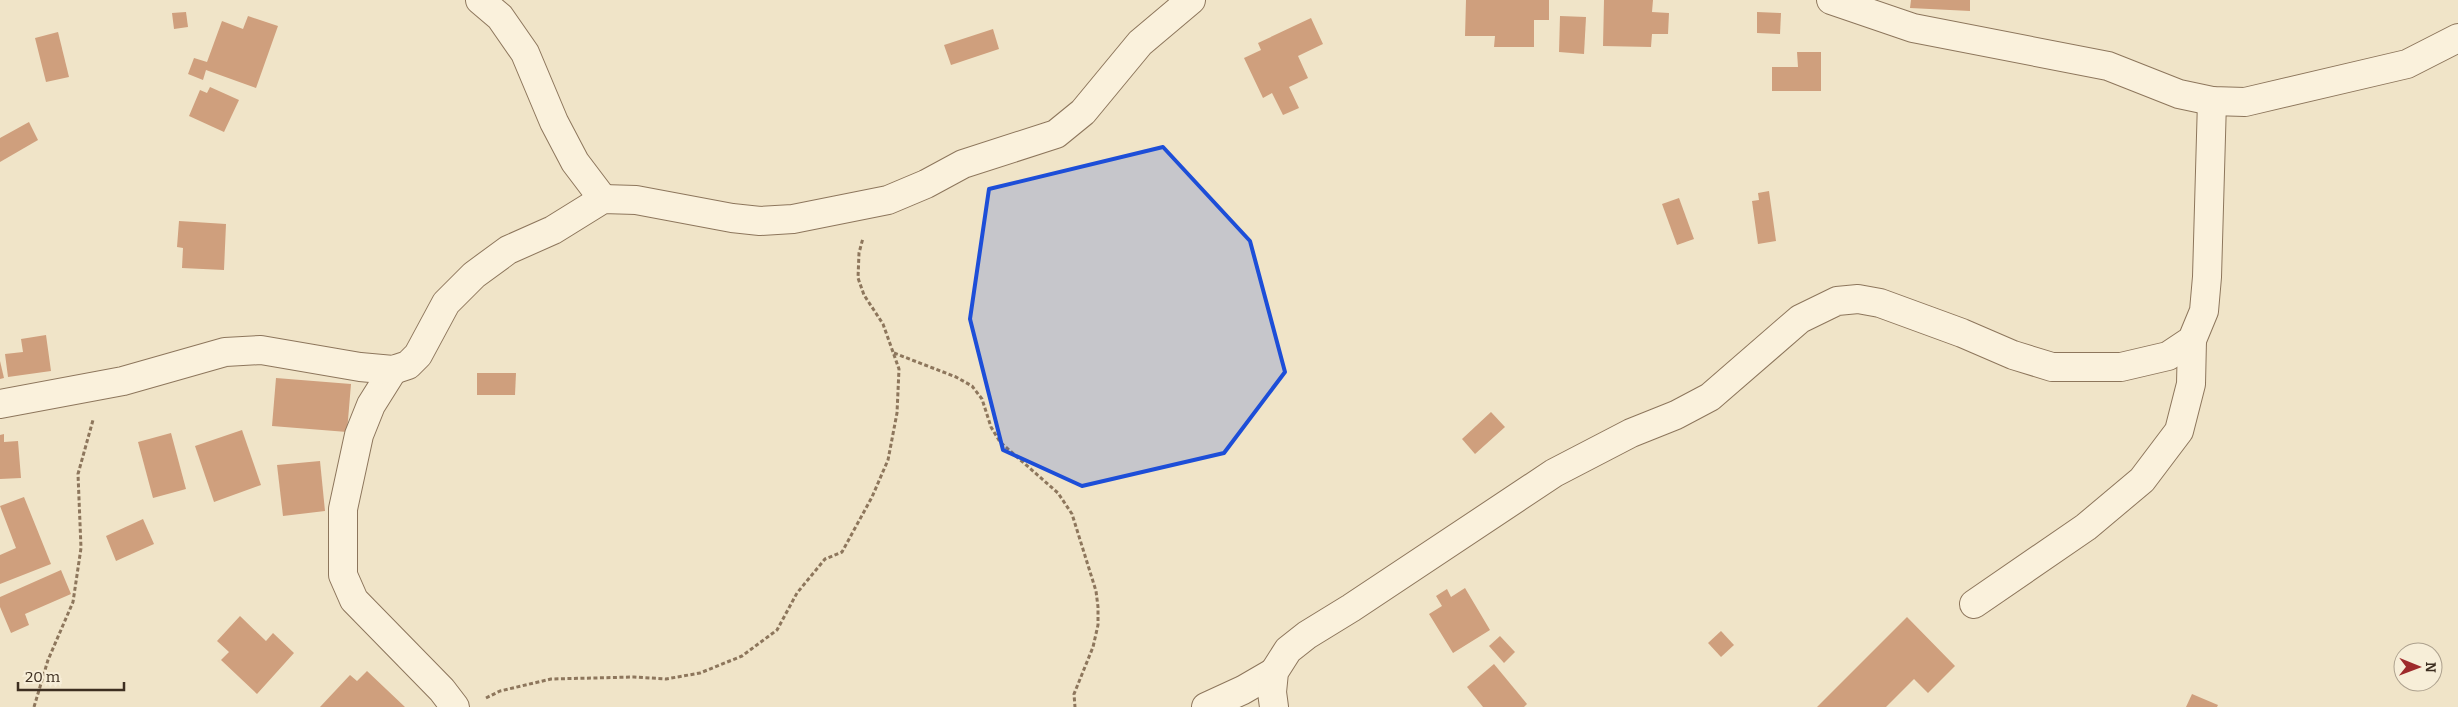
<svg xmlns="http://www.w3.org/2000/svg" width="2458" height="707" font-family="Bitter,serif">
	<rect width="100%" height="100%" fill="#f0e4c8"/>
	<g fill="#cf9f7d">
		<polygon points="1466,0 1549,0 1549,20 1534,20 1534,47 1494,47 1495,36 1465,36"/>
		<polygon points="1604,0 1653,0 1652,12 1669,13 1668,34 1652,34 1651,47 1603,46"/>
		<polygon points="1911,0 1970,0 1970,11 1910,8"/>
		<polygon points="186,12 188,27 174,29 172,13"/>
		<polygon points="1757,12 1781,13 1780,34 1757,33"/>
		<polygon points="248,16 278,26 256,88 206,70 203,80 188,74 194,58 207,62 222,21 243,29"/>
		<polygon points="1560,16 1586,17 1584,54 1559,52"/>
		<polygon points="1311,18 1323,44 1298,56 1308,78 1289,87 1299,108 1283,115 1272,93 1263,98 1244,58 1261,50 1258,43"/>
		<polygon points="993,29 999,49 951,65 944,45"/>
		<polygon points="58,32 69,77 46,82 35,38"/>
		<polygon points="1797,52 1821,52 1821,91 1772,91 1772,67 1798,67"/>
		<polygon points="210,87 239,100 224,132 189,116 200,90 207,93"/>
		<polygon points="29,122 38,140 0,162 0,138"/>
		<polygon points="1769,191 1776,241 1758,244 1752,201 1759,200 1758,193"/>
		<polygon points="1679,198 1694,239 1677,245 1662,204"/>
		<polygon points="179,221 226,224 224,270 182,268 183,248 177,247"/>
		<polygon points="46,335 51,371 8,377 5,354 23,352 21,339"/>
		<polygon points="0,361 4,378 0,379"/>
		<polygon points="477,373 516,373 515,395 477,395"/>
		<polygon points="276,378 351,384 347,432 272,426"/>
		<polygon points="1491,412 1505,427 1475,454 1462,439"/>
		<polygon points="242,430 261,485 214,502 195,446"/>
		<polygon points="171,433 186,489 153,498 138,442"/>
		<polygon points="4,434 4,442 18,441 21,478 0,479 0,435"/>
		<polygon points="320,461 325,511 283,516 277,465"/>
		<polygon points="24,497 51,564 0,584 0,555 16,548 0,506"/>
		<polygon points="143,519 154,544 116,561 106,536"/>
		<polygon points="61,570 71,594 25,614 29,625 11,633 0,607 0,597"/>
		<polygon points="1465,588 1490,630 1453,653 1429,614 1442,606 1436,596 1447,589 1451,597"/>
		<polygon points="240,616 266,641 273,633 294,653 257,694 221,660 229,652 217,641"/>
		<polygon points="1907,617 1955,666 1928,693 1914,679 1886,707 1817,707"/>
		<polygon points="1721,631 1734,645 1721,657 1708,643"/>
		<polygon points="1500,636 1515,652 1504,663 1489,646"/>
		<polygon points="1494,664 1527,704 1524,707 1483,707 1467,687"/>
		<polygon points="367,671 405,707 320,707 350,675 357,681"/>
		<polygon points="2192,694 2218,705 2217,707 2186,707"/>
	</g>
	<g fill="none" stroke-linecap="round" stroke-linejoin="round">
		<defs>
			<g id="minor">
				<polyline points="480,0 500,17 525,53 554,122 575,162 603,199"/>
				<polyline points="1831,0 1913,28 2108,66 2179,94 2212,101 2245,102 2407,64 2458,38"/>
				<polyline points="393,370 371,405 359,435 343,509 343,575 354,600 442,690 455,707"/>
				<polyline points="0,404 123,381 225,352 261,350 360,367 393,370 408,365 418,355 446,303 474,275 508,250 553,230 603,199 636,200 732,218 760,221 793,219 888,200 926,184 963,164 1056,134 1083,112 1140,43 1191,0"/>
				<polyline points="1974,604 2086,527 2142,480 2179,431 2191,384 2192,340"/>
				<polyline points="1206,707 1243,690 1274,672"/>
				<polyline points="1274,707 1272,692 1274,672 1288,650 1307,635 1351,608 1554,473 1631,433 1676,415 1710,397 1800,319 1837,301 1858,299 1880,303 1962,333 2013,355 2052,367 2121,367 2168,356 2192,340 2204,311 2207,277 2212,101"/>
			</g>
		</defs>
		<use href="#minor" stroke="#8d765c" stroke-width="30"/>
		<g stroke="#8d765c" stroke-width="3" stroke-dasharray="4 2.5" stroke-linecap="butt">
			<polyline points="894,353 956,377 972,386 982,399 991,427 1000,442 1058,493 1072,514 1096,591 1098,607 1098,625 1093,647 1074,694 1075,707"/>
			<polyline points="486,698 500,691 551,679 634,677 666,679 700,673 742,656 777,630 797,593 825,559 842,552 872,497 888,460 897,413 899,369 883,324 864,295 858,278 859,253 863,238"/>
			<polyline points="34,707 48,660 73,602 81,548 78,474 93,420"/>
		</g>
		<use href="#minor" stroke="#faf1dc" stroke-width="28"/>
	</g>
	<path fill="#1d4ed8" fill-opacity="0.2" stroke="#1d4ed8" stroke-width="4" stroke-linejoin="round" d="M 1163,147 L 1250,241 L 1285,372 L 1224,453 L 1082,486 L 1003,450 L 970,319 L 989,189 Z"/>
	<g transform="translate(2418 667) rotate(91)"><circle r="24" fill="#f7eed8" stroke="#ada18e"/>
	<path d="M0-4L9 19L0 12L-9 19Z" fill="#9e2a2b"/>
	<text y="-8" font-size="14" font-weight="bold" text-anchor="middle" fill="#3d2e20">N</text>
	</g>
	<path d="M18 682v8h106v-8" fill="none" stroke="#3d2e20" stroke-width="2.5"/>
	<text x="25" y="682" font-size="15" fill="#3d2e20" stroke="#f7eed8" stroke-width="4" paint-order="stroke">20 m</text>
</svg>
